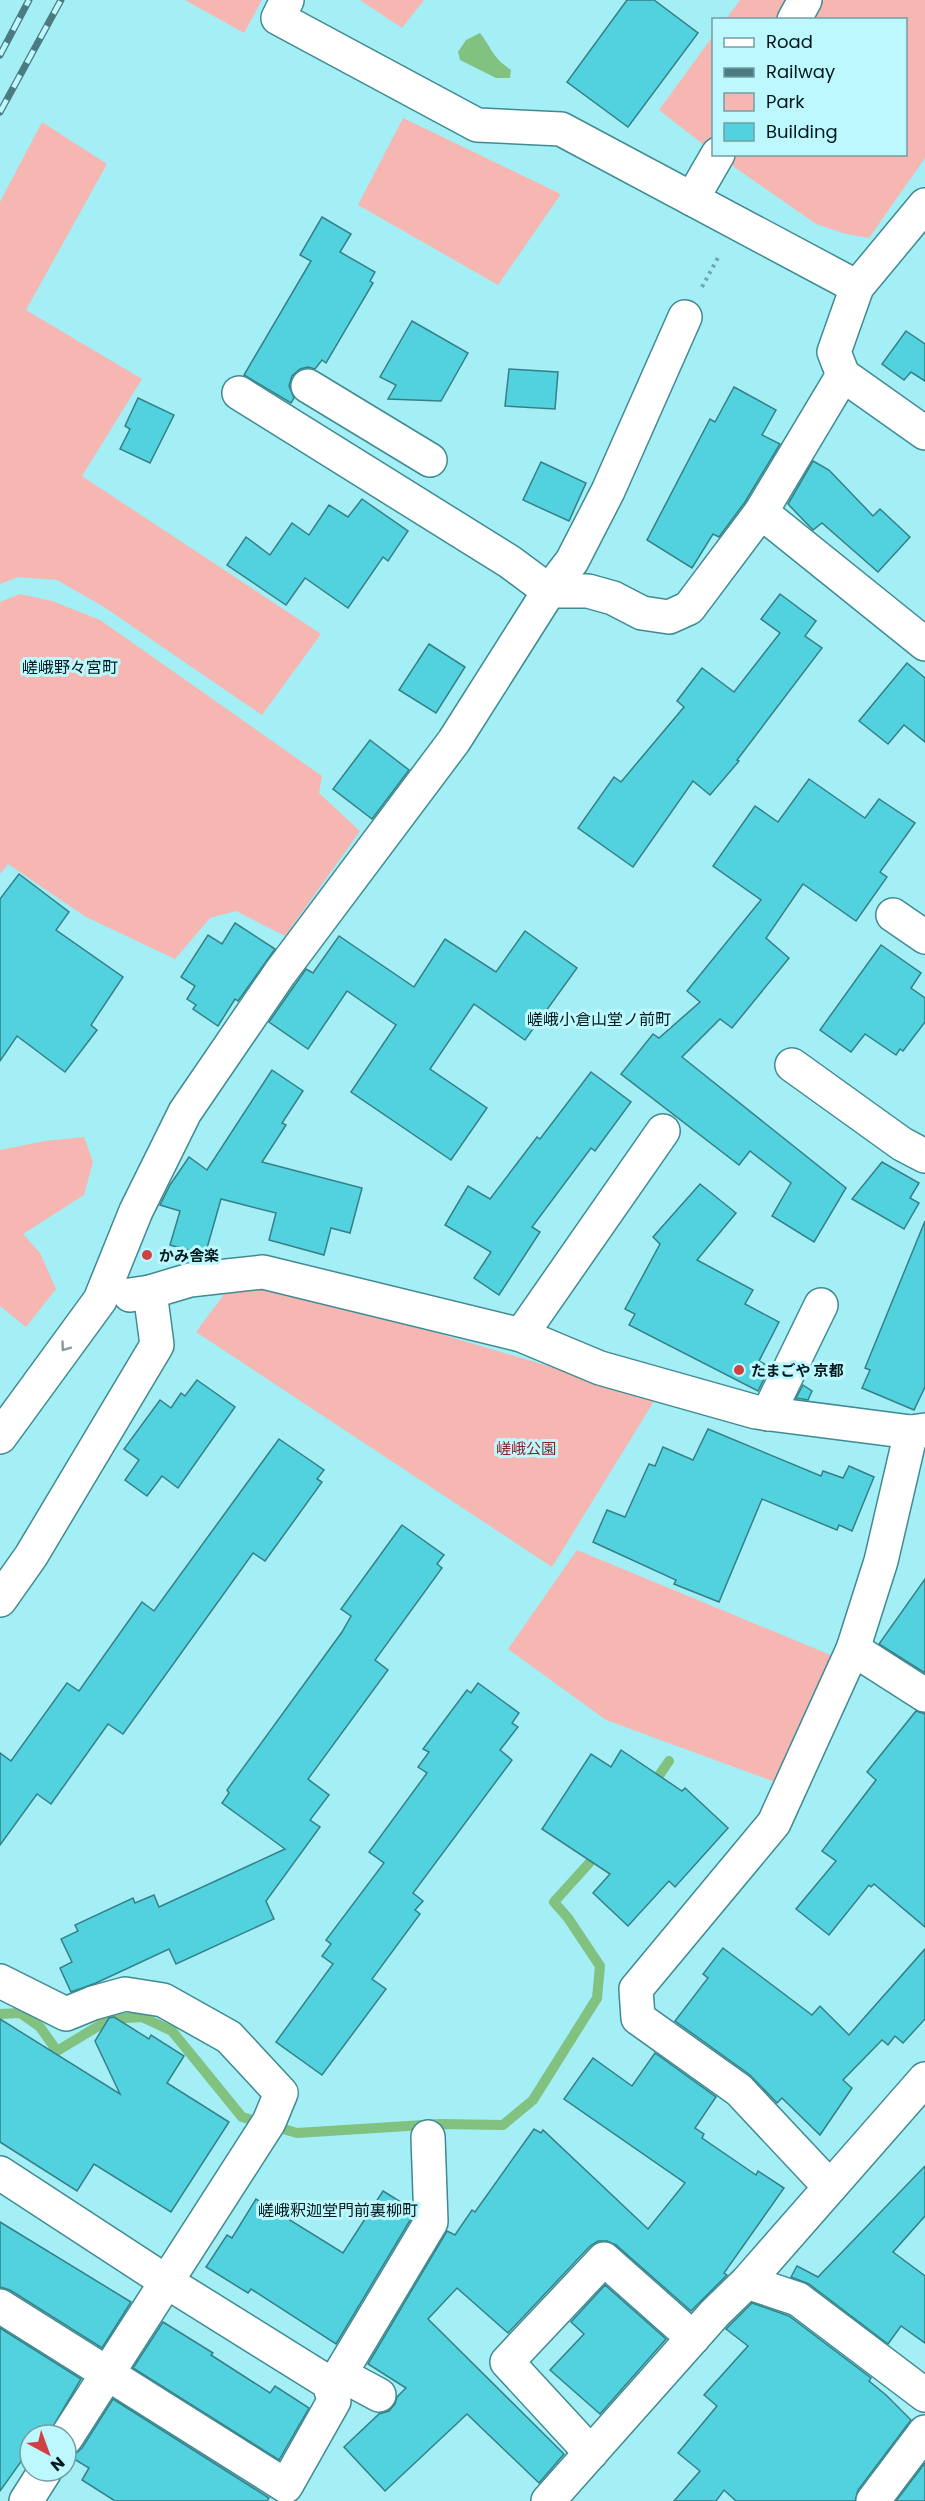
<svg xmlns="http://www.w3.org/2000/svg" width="925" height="2501" font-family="Poppins,'Noto Sans JP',sans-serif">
	<rect width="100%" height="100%" fill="#a4eef6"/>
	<g fill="#f6b7b2">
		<polygon points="185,0 262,0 244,33"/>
		<polygon points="360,0 424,0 402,28"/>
		<polygon points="740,0 925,0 925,158 869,238 846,234 816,224 717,155 906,154 906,20 726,19"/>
		<polygon points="713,36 713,152 659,110"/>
		<polygon points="403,118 561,194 498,285 358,205"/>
		<polygon points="42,122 107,164 26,310 142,379 82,476 321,634 262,715 104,607 57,580 18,577 0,584 0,202"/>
		<polygon points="20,594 52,601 100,620 322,776 319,793 360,831 285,936 236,911 210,918 175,959 86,917 8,864 0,874 0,602"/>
		<polygon points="84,1137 93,1162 84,1195 23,1234 40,1253 56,1289 26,1327 0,1306 0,1150 45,1141"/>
		<polygon points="262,1281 656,1398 552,1567 196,1332 228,1289"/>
		<polygon points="577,1550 833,1656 775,1782 606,1720 508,1649"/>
	</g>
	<path fill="#82c281" d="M 480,33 C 493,50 492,57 511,70 L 510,78 L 496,78 L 460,60 L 458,52 L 466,40 Z"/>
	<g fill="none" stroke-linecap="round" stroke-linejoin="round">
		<g stroke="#82c281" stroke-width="10">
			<polyline points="651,1787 669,1761"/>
			<polyline points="0,2014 20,2013 40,2027 57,2051 110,2019 142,2017 172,2031 242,2117 297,2133 439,2124 503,2125 533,2100 597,1998 600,1966 568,1918 554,1902 600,1851"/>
		</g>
	</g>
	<g fill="#51d2de" stroke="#358087" stroke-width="1.5">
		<polygon points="627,0 654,0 698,33 628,127 567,82"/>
		<polygon points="322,217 351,234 340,252 375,272 370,281 373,283 326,363 322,360 315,369 308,367 300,369 292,376 289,386 294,398 291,403 244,375 311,261 300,255"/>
		<polygon points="412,321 468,353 441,401 388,399 396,385 380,377"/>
		<polygon points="906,331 925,344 925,381 911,372 904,380 882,364"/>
		<polygon points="509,369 558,372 555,409 505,406"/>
		<polygon points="734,387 776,410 762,435 780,444 745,502 719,537 713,534 692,568 647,540 710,419 715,422"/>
		<polygon points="138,398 174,415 150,463 120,449 130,429 125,426"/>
		<polygon points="813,461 829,470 873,516 880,509 910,537 878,572 822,523 813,530 788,504"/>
		<polygon points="541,462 586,483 569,521 523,500"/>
		<polygon points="362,499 408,531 388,561 383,557 348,608 305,578 286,605 227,565 246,537 270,555 292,523 309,535 329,505 348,517"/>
		<polygon points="780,594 816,621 805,636 822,648 737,760 739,761 710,795 693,781 633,867 578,828 614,777 621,782 684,707 677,701 702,668 734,692 780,633 761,619"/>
		<polygon points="429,644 465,667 436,713 399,690"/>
		<polygon points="907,663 925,678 925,742 904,725 888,744 859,721"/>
		<polygon points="370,740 409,770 372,819 333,789"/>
		<polygon points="809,779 865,818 879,799 915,823 880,872 887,877 856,921 803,884 766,938 789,958 732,1028 720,1019 682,1057 846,1188 814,1242 772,1216 791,1183 750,1151 739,1165 621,1074 653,1034 659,1038 700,1002 687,991 761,900 713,866 755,806 778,822"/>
		<polygon points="19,874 69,912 56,930 123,977 91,1025 97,1030 65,1072 17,1036 0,1061 0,899"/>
		<polygon points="235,923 275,949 238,1001 235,999 218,1026 193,1009 196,1005 187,999 195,986 181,977 208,935 222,944"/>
		<polygon points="525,931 577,968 525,1040 474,1004 430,1069 487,1108 451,1160 351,1092 396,1025 347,991 308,1049 269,1022 306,969 313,973 339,936 414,987 445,939 496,972"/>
		<polygon points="881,945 921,973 911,988 925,998 925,1022 903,1051 900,1049 896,1055 865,1034 851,1052 820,1030"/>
		<polygon points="272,1070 303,1091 282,1123 286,1125 262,1162 362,1188 350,1233 331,1228 324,1255 269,1240 276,1213 221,1199 205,1255 170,1245 180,1211 160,1205 170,1185 189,1157 207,1170"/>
		<polygon points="591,1072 631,1102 595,1151 591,1148 532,1227 540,1232 499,1295 474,1278 491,1252 445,1225 468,1186 490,1199 537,1137 540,1139"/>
		<polygon points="882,1162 919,1183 910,1198 919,1203 904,1229 852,1199"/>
		<polygon points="700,1184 736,1213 697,1260 753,1290 745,1304 779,1322 759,1361 770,1367 758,1391 629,1325 635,1314 625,1309 660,1244 653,1237"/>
		<polygon points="925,1221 925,1387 914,1410 862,1388 870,1370 865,1368"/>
		<polygon points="197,1380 235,1407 178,1488 162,1476 147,1496 125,1480 139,1460 124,1449 160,1400 171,1408 181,1393 185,1396"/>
		<polygon points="803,1385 812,1391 808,1400 796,1398"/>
		<polygon points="708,1429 821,1476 823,1471 843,1478 849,1466 874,1477 852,1531 839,1525 837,1530 762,1499 719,1602 674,1584 676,1580 593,1542 607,1510 625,1517 649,1464 655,1466 663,1447 693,1460"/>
		<polygon points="279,1439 324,1470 317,1479 322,1482 265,1561 253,1553 123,1734 108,1724 51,1804 37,1794 0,1845 0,1753 11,1761 67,1683 79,1691 142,1602 154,1611"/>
		<polygon points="402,1525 444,1555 437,1564 442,1568 375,1660 388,1670 308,1779 329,1795 310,1820 320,1827 266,1901 274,1919 176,1964 169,1949 96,1983 71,1992 60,1968 72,1962 61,1939 78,1931 75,1925 133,1898 135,1903 154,1895 159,1907 285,1849 222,1803 229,1793 227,1790 342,1632 351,1616 341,1609"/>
		<polygon points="925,1579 925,1673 879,1644"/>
		<polygon points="478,1683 519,1713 512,1723 518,1727 500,1750 512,1760 413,1893 423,1901 415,1910 420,1914 372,1979 386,1989 322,2075 276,2042 333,1964 322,1956 331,1944 326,1940 384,1863 369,1852 427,1773 418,1767 429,1752 423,1749 467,1690 471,1693"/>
		<polygon points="916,1711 925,1714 925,1927 874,1884 871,1887 869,1885 829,1935 796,1909 836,1861 822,1851 876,1780 867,1772"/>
		<polygon points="621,1750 682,1791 685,1788 728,1828 675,1887 669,1881 628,1926 593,1893 610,1874 542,1829 591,1754 611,1767"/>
		<polygon points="723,1948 812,2015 820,2006 849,2035 925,1949 925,2019 903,2043 895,2036 888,2045 882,2040 843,2080 852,2088 820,2135 782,2098 777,2103 750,2075 675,2021 708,1978 703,1974"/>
		<polygon points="114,2017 149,2039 151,2035 184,2056 167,2083 229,2122 171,2212 94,2164 77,2191 0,2142 0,2019 120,2094 95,2041 109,2018"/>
		<polygon points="655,2053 716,2097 695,2128 704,2134 702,2138 756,2175 758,2171 784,2188 724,2273 727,2275 691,2311 616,2245 607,2241 598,2241 590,2246 508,2333 457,2288 428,2319 564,2454 539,2483 467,2414 385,2491 344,2447 379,2414 389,2411 395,2404 397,2397 406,2388 368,2364 447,2231 455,2235 472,2210 475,2212 534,2129 541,2133 543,2130 648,2229 685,2183 564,2099 593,2058 632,2086"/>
		<polygon points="925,2166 925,2216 893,2252 925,2276 925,2343 901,2326 888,2344 809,2284 791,2277 797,2266 818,2277"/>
		<polygon points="383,2191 412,2209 412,2217 336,2344 251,2289 248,2293 206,2267 227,2235 232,2238 256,2199 343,2253"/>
		<polygon points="0,2222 131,2302 102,2348 10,2290 0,2287"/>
		<polygon points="605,2285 666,2339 600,2414 550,2370 584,2334 571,2322"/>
		<polygon points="752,2303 789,2316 871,2378 869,2381 886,2395 911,2420 858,2490 855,2501 736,2501 724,2490 716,2501 674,2501 700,2471 678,2453 717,2406 704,2395 748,2346 726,2329"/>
		<polygon points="163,2322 213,2353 211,2355 270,2393 275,2386 309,2408 279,2460 133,2368"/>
		<polygon points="0,2328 81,2379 48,2435 30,2435 30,2449 0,2491"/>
		<polygon points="113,2399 269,2498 267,2501 115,2501 82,2480 89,2468 69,2456 75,2454 82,2448"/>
		<polygon points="925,2463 925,2501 896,2501"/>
	</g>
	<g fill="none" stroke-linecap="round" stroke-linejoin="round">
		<defs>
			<g id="minor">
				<polyline points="287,0 278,18 477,125 561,129 857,287"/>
				<polyline points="794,20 805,0"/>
				<polyline points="692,199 718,154"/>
				<polyline points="925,205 857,287 834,352 843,375 925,433"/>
				<polyline points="308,386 430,460"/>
				<polyline points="239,393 510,562 549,591 572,561 608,491 685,317"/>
				<polyline points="761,512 925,644"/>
				<polyline points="893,915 925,937"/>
				<polyline points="792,1065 902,1144 925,1156"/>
				<polyline points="150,1292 190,1280 263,1272 521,1335 600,1368 756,1412 911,1432 925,1430"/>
				<polyline points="521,1335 663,1131"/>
				<polyline points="768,1414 821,1305"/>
				<polyline points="0,1437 100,1300 136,1211 185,1112 280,973 454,741 549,591 588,591 613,598 642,613 669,617 689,608 761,512 843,375"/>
				<polyline points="0,1600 31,1556 157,1345 150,1292 130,1295"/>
				<polyline points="853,1649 925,1695"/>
				<polyline points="0,1981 66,2014 93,2003 125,1994 163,2000 229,2037 281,2093 269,2122 66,2438"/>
				<polyline points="0,2173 167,2282 329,2383 334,2401 286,2486 0,2306"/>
				<polyline points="830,2187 739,2090 638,2018 636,1989 774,1823 853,1649 881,1561 911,1432"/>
				<polyline points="747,2282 798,2299 925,2395"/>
				<polyline points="340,2374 431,2222 428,2137"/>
				<polyline points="329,2383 340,2374 379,2395"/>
				<polyline points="591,2453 507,2362 604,2259 693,2338"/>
				<polyline points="26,2501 45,2471"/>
				<polyline points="548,2501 715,2313 747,2282 925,2079"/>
				<polyline points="873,2501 925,2432"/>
			</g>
		</defs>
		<use href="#minor" stroke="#408a92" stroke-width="36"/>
		<polyline stroke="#6fa9af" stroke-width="4" stroke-dasharray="3 4.5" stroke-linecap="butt" points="702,287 720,254"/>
		<use href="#minor" stroke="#fff" stroke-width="33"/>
		<defs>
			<g id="rail">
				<polyline points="0,55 29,0"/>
				<polyline points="0,112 61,0"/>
			</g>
		</defs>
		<use href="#rail" stroke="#4b7b80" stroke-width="7"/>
		<use href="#rail" stroke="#bef8ff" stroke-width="4.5" stroke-dasharray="14" stroke-linecap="butt"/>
	</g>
	<defs><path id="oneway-chevron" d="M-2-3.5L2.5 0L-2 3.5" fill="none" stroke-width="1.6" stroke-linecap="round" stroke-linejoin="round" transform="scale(1.5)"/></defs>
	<use stroke="#8c9899" href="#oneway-chevron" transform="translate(65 1347) rotate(126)"/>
	<g fill="#d14143" stroke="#bef8ff" stroke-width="2">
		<circle cx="147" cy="1255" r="6"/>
		<circle cx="739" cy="1370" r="6"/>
	</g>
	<g text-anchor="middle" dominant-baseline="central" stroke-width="6" stroke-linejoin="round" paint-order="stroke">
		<g font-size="15" font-weight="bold" fill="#00191c" stroke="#bef8ff" text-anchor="start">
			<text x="159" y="1255">かみ舎楽</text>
			<text x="751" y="1370">たまごや 京都</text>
		</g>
		<g font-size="15" fill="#8b2023" stroke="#bef8ff">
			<text x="526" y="1448">嵯峨公園</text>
		</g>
		<g font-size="16" fill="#00191c" stroke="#bef8ff">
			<text x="70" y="667">嵯峨野々宮町</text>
			<text x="599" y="1019">嵯峨小倉山堂ノ前町</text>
			<text x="338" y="2210">嵯峨釈迦堂門前裏柳町</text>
		</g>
	</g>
	<rect x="712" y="18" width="195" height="138" fill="#bef8ff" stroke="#729fa4" stroke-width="1.5"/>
	<rect x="724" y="38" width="30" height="9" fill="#ffffff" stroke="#729fa4" stroke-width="1.5"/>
	<text x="766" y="48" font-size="18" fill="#00191c">Road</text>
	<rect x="724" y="68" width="30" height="9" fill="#4b7b80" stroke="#729fa4" stroke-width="1.5"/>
	<text x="766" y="78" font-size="18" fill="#00191c">Railway</text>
	<rect x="724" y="93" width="30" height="18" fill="#f6b7b2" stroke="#729fa4" stroke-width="1.5"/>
	<text x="766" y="108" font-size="18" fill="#00191c">Park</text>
	<rect x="724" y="123" width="30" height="18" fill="#51d2de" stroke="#729fa4" stroke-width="1.5"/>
	<text x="766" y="138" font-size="18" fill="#00191c">Building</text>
	<g transform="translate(48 2453) rotate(139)"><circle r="28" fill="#bef8ff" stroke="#729fa4" stroke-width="1.5"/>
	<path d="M0-4.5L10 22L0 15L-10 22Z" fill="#d14143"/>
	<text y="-9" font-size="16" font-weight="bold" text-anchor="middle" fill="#00191c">N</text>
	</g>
</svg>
